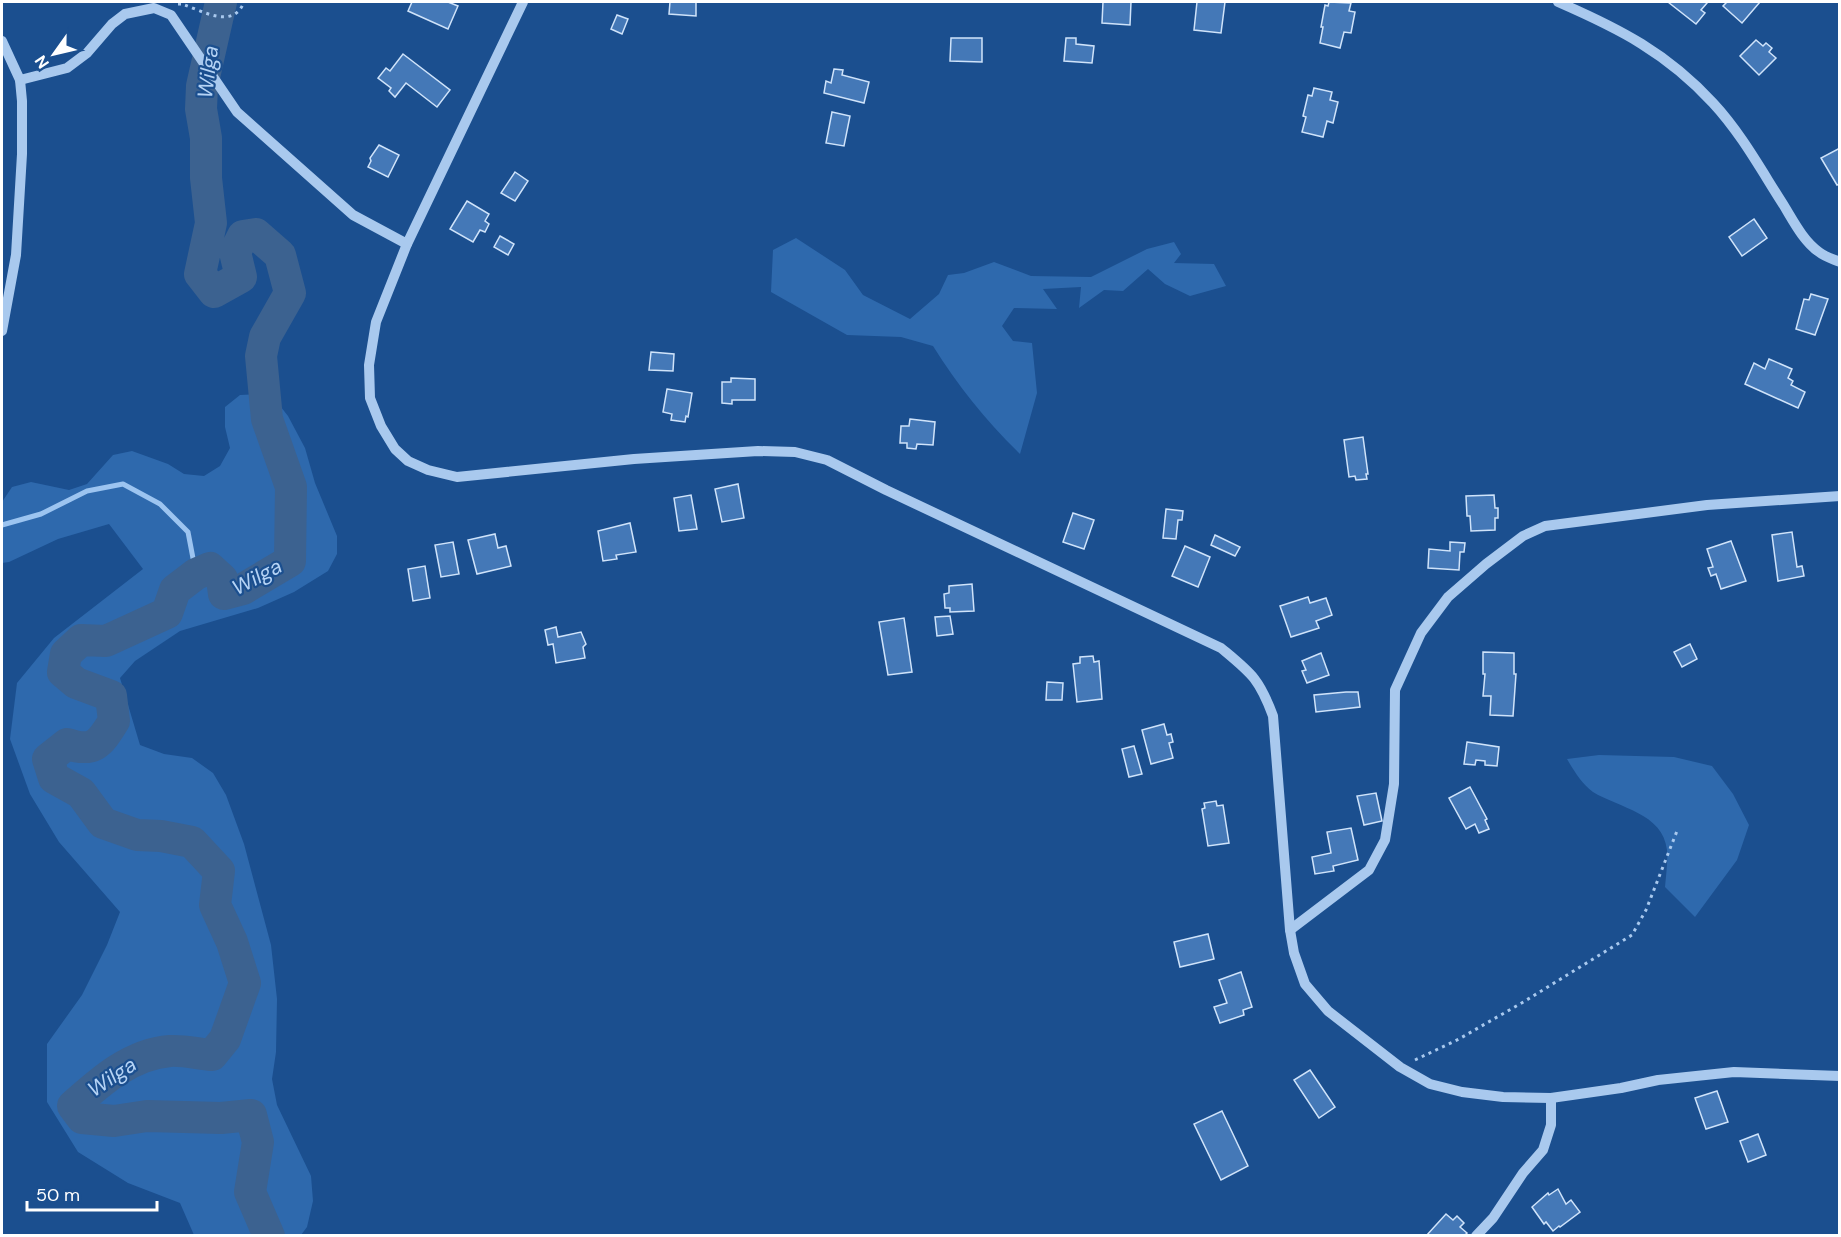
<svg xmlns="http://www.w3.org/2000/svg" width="1841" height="1237" font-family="'DM Sans',sans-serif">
	<rect width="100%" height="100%" fill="#1b4f8f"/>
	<g fill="#2e69ad">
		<path d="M 796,238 L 845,270 L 863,295 L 910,319 L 939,294 L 948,275 L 964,273 L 994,262 L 1031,276 L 1091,277 L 1147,249 L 1174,242 L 1181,254 L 1174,263 L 1214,264 L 1226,286 L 1190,296 L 1165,284 L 1148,269 L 1123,291 L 1104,290 L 1079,308 L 1081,287 L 1043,289 L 1057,309 L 1014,308 L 1002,326 L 1013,341 L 1032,343 L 1037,393 L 1020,454 C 986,421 958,386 933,346 L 901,337 L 847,335 L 771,292 L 773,250 Z"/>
		<polygon points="259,394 277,402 288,416 305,448 315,483 337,536 337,554 328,571 294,592 258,608 180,631 135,661 120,678 140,745 164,754 192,758 213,773 226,795 244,844 271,945 277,999 276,1052 272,1079 277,1105 311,1176 313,1201 307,1227 301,1235 194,1235 180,1203 128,1183 78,1152 47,1102 47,1044 82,995 107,945 120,912 59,842 30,794 10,739 17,683 54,638 143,569 109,524 58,539 9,562 2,563 2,502 12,487 31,482 69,490 87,484 113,455 132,451 168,464 184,474 204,476 220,466 230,448 225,427 225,407 240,395"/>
		<path d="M 1599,755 L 1674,757 L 1712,766 L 1733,794 L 1749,825 L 1737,860 L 1695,917 L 1665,887 C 1666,875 1668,862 1667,850 C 1663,813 1619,808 1593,792 C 1582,784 1574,771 1567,759 Z"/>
	</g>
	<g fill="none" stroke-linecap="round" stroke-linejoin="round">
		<polyline stroke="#9cc4f0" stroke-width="5" points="2,525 41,514 87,491 123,484 160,504 188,532 196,574"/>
		<path stroke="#3c6290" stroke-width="32" d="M 221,2 L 202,86 L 201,109 L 206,138 L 206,178 L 211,223 L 200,274 L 214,292 L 241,277 L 235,252 L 243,236 L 256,234 L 280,255 L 290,293 L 265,337 L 261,356 L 267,419 L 291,487 L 290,561 L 243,589 L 224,594 L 222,579 L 210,568 L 196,574 L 175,590 L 167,613 L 106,641 L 81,640 L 66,654 L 63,672 L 76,683 L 111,696 L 114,721 C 100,743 95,753 67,744 L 48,759 L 54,778 L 81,793 L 103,823 L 137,835 L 161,836 L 192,842 L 219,871 L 215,905 L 232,942 L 245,983 L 225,1039 L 212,1055 C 199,1054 183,1050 170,1051 C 131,1054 101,1081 73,1106 L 82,1118 L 114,1121 L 147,1116 L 221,1118 L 251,1115 L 258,1142 L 250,1192 L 269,1236"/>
	</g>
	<g fill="#4478b7" stroke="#cfe3fa" stroke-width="1.5">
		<polygon points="412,2 448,2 458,6 448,29 408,11"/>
		<polygon points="670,2 696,2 696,16 669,14"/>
		<polygon points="1103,2 1131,2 1130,25 1102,23"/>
		<polygon points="1197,2 1225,2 1221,33 1194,30"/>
		<polygon points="1329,2 1351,3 1349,11 1355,12 1351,33 1344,32 1340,48 1320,43 1323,27 1321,27 1325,5 1328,6"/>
		<polygon points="1668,2 1706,2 1707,3 1701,10 1705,13 1696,24"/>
		<polygon points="1727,2 1760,2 1742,23 1723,6"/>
		<polygon points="617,15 628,19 622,34 611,29"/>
		<polygon points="951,38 982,38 982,62 950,61"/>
		<polygon points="1066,38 1076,38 1076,44 1094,46 1092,63 1064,61"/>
		<polygon points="1756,40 1763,46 1766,43 1772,48 1769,52 1776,58 1759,75 1740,56"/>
		<polygon points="403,54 450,90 437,107 406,83 395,97 389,91 391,88 378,78 386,68 390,71"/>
		<polygon points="834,69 843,70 842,75 869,82 864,103 824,93 826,81 831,83"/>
		<polygon points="1314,88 1332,92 1330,100 1338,102 1333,123 1327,121 1323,137 1302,132 1306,117 1303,116 1308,95 1312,96"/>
		<polygon points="832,112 850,116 844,146 826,143"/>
		<polygon points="379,145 399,155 388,177 368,167 371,161 370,158"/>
		<polygon points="1840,148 1840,184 1837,185 1821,158"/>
		<polygon points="515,172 528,181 515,201 501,193"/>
		<polygon points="467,201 489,214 485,221 489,224 485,232 480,230 473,242 450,229"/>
		<polygon points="1754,219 1767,238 1742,256 1729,237"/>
		<polygon points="500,236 514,244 508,255 494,247"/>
		<polygon points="1811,294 1828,299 1815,335 1796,329 1804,299 1809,300"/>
		<polygon points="651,352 674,354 673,371 649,370"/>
		<polygon points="1769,359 1792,369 1788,378 1793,381 1791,385 1805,392 1798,408 1745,384 1754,363 1765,369"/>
		<polygon points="731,378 755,379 755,400 732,400 732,404 722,403 722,382 731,382"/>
		<polygon points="667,389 692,393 688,417 686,416 685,422 671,420 672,414 663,412"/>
		<polygon points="910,419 935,422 933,445 917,444 916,449 907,448 907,443 900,443 901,426 909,426"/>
		<polygon points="1363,437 1368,474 1366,474 1367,479 1356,480 1355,476 1349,477 1344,440"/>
		<polygon points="738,484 744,518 722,522 715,489"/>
		<polygon points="691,495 697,529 679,531 674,498"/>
		<polygon points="1494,495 1495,508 1498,508 1498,518 1495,518 1495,530 1471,531 1470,516 1467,516 1466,496"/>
		<polygon points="1166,509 1183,511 1182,520 1178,520 1176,539 1163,538"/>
		<polygon points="1073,513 1094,520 1084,549 1063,542"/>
		<polygon points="630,523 636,552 616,555 617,559 603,561 598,531"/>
		<polygon points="1792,532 1797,567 1802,566 1804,576 1778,581 1772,535"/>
		<polygon points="495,534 498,548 506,546 511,566 477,574 468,540"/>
		<polygon points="1215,535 1240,547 1235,556 1211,545"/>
		<polygon points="1731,541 1746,581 1721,589 1716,574 1711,576 1708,568 1713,567 1707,549"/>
		<polygon points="453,542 459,574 441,577 435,545"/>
		<polygon points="1450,542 1465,543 1464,552 1460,552 1459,570 1428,568 1429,549 1450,551"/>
		<polygon points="1185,546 1210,557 1198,587 1172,576"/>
		<polygon points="425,566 430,598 413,601 408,569"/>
		<polygon points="972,584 974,611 950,612 950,608 945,608 944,594 949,593 949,586"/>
		<polygon points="1308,597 1310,603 1326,598 1332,615 1316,621 1319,628 1291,637 1280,606"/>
		<polygon points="950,616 953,634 937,636 935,617"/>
		<polygon points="904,618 912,672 888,675 879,622"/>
		<polygon points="556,627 558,637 581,632 586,644 583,647 585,658 556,663 553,644 548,645 545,630"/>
		<polygon points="1690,644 1697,659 1682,667 1674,652"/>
		<polygon points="1483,652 1514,653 1514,674 1516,674 1513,716 1490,715 1491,696 1483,696 1485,674 1483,674"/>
		<polygon points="1321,653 1329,675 1307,683 1302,671 1306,670 1302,661"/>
		<polygon points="1093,656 1094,662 1099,661 1102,699 1077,702 1073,664 1080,663 1080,657"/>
		<polygon points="1047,682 1063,683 1062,700 1046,700"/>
		<polygon points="1346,692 1358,692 1360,707 1316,712 1314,695"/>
		<polygon points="1164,724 1167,735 1171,734 1173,742 1169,743 1173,758 1151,764 1142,730"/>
		<polygon points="1467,742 1499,747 1497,766 1485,765 1485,761 1476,760 1475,765 1464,764"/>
		<polygon points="1134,746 1142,774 1129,777 1122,749"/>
		<polygon points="1470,787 1487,819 1485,820 1489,829 1479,833 1475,824 1466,829 1449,798"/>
		<polygon points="1376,793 1382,821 1364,825 1357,796"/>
		<polygon points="1216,801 1217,806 1223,805 1229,843 1208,846 1202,809 1205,808 1204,803"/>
		<polygon points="1351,828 1358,860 1333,866 1334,871 1315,874 1312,857 1331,853 1327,832"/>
		<polygon points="1208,934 1214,959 1180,967 1174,942"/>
		<polygon points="1241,972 1252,1007 1243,1010 1244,1015 1220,1023 1214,1007 1227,1003 1219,980"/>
		<polygon points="1310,1070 1335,1107 1319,1118 1294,1080"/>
		<polygon points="1717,1091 1728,1122 1706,1129 1695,1098"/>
		<polygon points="1222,1111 1248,1166 1221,1180 1194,1124"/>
		<polygon points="1758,1134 1766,1155 1748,1162 1740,1141"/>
		<polygon points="1558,1189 1566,1204 1571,1200 1580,1212 1560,1227 1559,1226 1553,1231 1546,1222 1544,1224 1532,1207 1548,1193 1549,1195"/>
		<polygon points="1446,1214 1453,1220 1457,1216 1464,1223 1460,1227 1467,1233 1464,1236 1426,1236"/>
	</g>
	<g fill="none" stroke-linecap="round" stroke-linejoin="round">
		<g stroke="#a9c9ee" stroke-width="3" stroke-dasharray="3 4.5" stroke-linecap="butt">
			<path d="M 178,4 L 182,4 C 203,11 233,30 244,2"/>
			<polyline points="1415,1060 1459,1039 1525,1001 1632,935 1646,910 1677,831"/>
		</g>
		<g stroke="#a9c9ee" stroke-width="10">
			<path d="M 523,2 L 407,244 L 376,322 L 369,365 L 370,398 L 381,426 L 395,449 L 408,461 L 428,470 L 457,477 L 634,459 L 758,451 L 795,452 L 827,460 L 886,490 L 1221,648 C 1251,673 1259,678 1273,716 L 1290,930 L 1294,953 L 1305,984 L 1328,1011 L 1400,1067 L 1430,1084 L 1462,1092 L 1503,1097 L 1551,1098 L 1621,1088 L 1658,1080 L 1734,1072 L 1840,1076"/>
			<path d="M 1558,2 C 1620,29 1667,53 1713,103 C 1740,132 1760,168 1781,201 C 1792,218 1802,240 1819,252 C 1825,257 1833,259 1840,262"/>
			<polyline points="2,41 20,80 22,101 22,154 16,255 2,331"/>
			<polyline points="20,80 67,68 87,53 112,24 125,14 154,8 171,15 237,112 353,215 407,244"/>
			<polyline points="1290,930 1369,870 1385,840 1394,784 1395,690 1421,633 1448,597 1486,564 1523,536 1545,526 1707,505 1840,496"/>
			<polyline points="1476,1236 1493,1218 1523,1173 1543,1150 1551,1125 1551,1098"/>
		</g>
	</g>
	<g text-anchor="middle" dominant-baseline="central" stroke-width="4.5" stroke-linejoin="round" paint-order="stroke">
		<g font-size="21" font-style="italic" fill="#b5d3f5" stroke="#1b4f8f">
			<text transform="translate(208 72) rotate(-83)">Wilga</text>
			<text transform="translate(257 577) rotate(-28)">Wilga</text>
			<text transform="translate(112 1077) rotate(-34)">Wilga</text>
		</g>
	</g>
	<rect width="1841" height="1237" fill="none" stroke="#ffffff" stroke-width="6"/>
	<g transform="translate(54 54) rotate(236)" stroke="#1b4f8f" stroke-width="4.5" paint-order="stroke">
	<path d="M0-4.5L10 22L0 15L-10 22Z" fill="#ffffff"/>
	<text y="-9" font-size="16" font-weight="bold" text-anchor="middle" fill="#ffffff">N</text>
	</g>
	<path d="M27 1201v9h130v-9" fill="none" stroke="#ffffff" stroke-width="3"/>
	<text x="36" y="1201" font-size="18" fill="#ffffff" stroke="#1b4f8f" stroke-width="4.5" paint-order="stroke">50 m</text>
</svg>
